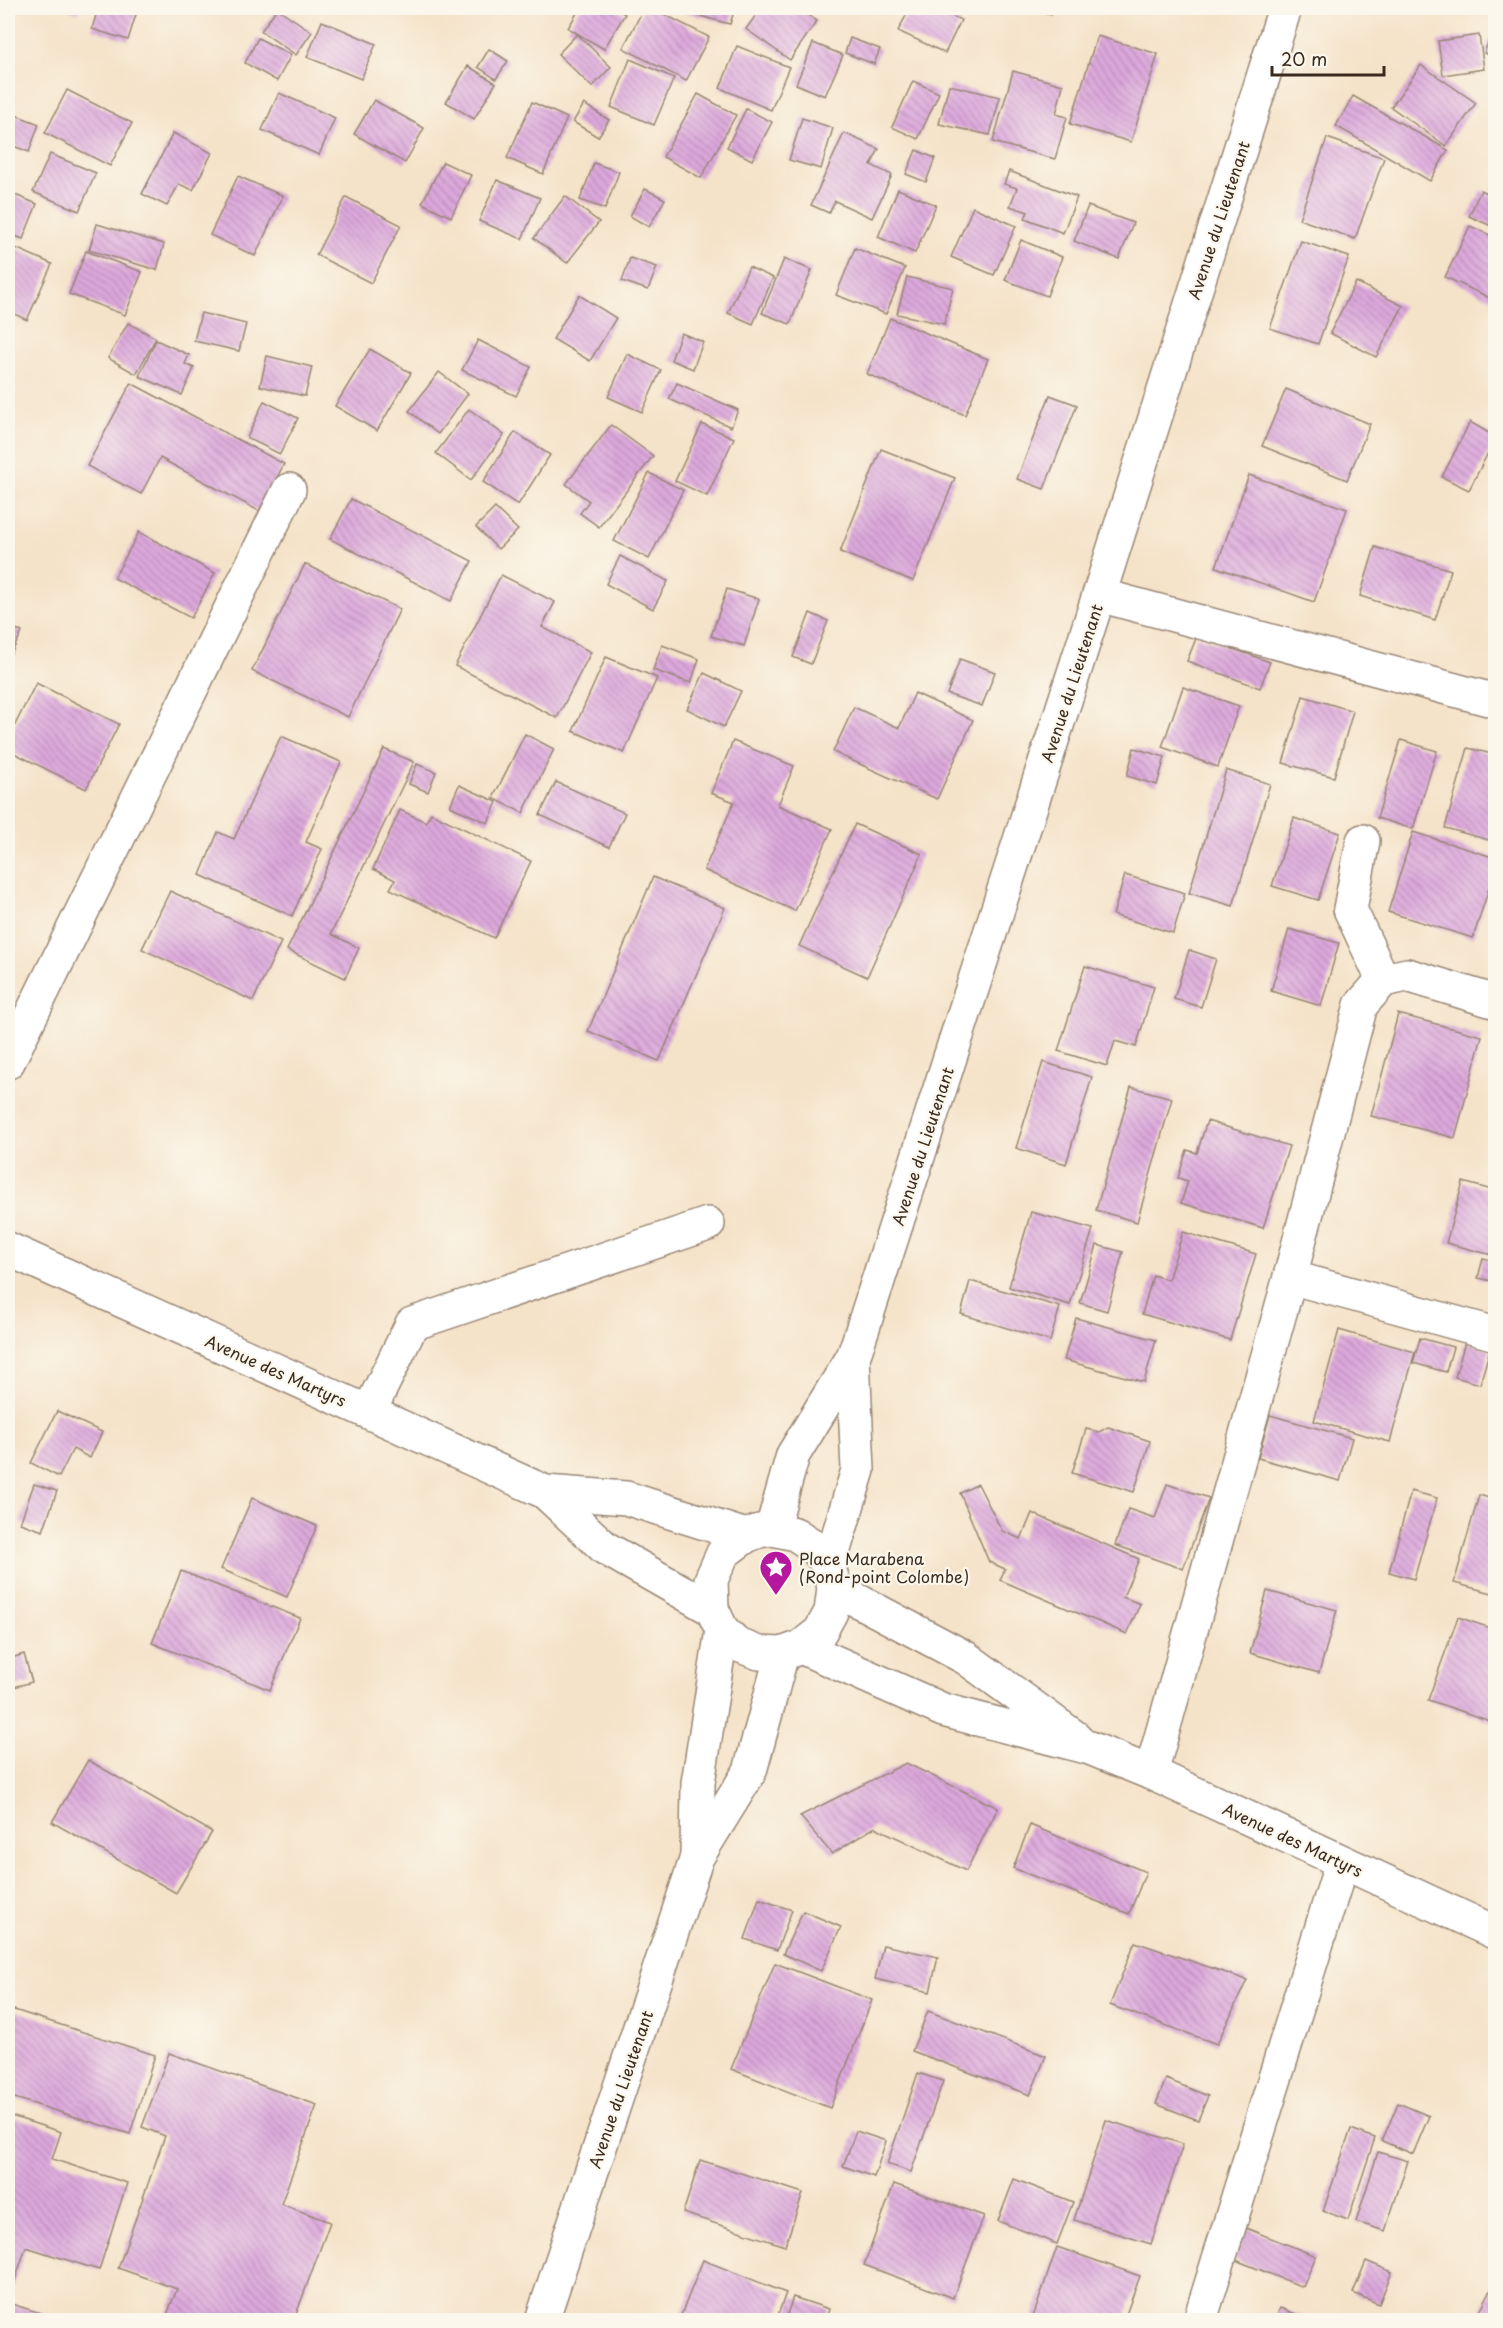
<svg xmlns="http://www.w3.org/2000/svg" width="1503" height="2328" font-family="'Playpen Sans',sans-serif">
	<defs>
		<pattern id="building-back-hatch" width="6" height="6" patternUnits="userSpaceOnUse" patternTransform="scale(1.5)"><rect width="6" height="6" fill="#dda9dd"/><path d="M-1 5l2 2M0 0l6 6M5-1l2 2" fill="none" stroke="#b48ab3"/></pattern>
	</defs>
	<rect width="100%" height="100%" fill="#fbf7ec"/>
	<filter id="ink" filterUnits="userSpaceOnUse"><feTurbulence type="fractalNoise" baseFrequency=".0167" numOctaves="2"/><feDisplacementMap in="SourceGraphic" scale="12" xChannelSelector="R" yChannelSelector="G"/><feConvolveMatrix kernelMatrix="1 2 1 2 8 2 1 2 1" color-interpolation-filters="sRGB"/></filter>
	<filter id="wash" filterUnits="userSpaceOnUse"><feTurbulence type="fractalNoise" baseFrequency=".008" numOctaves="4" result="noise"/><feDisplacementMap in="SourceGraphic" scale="24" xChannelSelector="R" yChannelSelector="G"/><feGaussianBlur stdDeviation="1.35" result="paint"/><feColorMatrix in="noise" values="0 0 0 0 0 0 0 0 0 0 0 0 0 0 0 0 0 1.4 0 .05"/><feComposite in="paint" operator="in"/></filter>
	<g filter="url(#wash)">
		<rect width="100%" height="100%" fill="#f5e3c9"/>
		<g id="blocks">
			<g fill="url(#building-back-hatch)">
				<polygon points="66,8 81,8 78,13"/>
				<polygon points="98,8 138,8 128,40 92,29"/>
				<polygon points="277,8 312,32 296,55 261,31"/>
				<polygon points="580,8 614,8 625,14 604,49 568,28"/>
				<polygon points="644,8 652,8 709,37 686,81 623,48"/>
				<polygon points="678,8 735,8 730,24 677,10"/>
				<polygon points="761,8 798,8 817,21 790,60 746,29"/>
				<polygon points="910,8 934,8 961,20 945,53 898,31"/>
				<polygon points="1037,8 1055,8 1051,15"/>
				<polygon points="322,21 376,44 361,79 307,57"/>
				<polygon points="1495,25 1496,25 1496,57 1484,53"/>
				<polygon points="577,34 611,67 592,87 558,54"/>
				<polygon points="1479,35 1484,69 1443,75 1438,41"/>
				<polygon points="1097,36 1158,54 1131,142 1070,124"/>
				<polygon points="258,38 291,55 277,81 245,63"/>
				<polygon points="850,38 880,49 874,64 845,53"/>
				<polygon points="813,43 843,55 825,96 796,84"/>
				<polygon points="737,46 789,67 771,110 720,88"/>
				<polygon points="489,49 508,61 496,79 478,67"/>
				<polygon points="630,59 674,78 654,125 611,107"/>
				<polygon points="1421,65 1476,103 1446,146 1391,107"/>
				<polygon points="468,66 496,83 474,119 446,102"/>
				<polygon points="1013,71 1063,85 1056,114 1067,117 1055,159 993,142"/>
				<polygon points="913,81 939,93 918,139 892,127"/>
				<polygon points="949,85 1000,97 990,135 939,124"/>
				<polygon points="67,90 132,123 110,166 45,133"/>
				<polygon points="279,93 335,118 319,155 262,130"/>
				<polygon points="698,94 736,115 701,178 663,157"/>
				<polygon points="1353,96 1448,150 1430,181 1336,126"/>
				<polygon points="374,100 424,128 405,163 354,134"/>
				<polygon points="532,102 567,118 543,174 507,158"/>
				<polygon points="584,104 609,120 598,137 573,122"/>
				<polygon points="746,109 772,122 752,160 727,147"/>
				<polygon points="8,112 39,124 29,152 8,144"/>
				<polygon points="802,118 833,128 821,169 789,160"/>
				<polygon points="173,133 212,153 193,190 179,184 167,206 142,194"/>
				<polygon points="844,133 879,149 871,165 892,175 872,218 835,201 829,213 811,205"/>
				<polygon points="1327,138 1384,158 1355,239 1299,219"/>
				<polygon points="916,150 935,158 926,182 906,174"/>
				<polygon points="50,154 96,173 79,211 33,192"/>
				<polygon points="443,162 471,175 451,217 422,203"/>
				<polygon points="594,163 619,172 605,209 580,200"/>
				<polygon points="1009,171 1077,197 1063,233 1025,218 1028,212 1010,206 1017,188 1004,184"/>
				<polygon points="238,176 283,196 255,256 210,235"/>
				<polygon points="497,180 540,198 522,239 479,221"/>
				<polygon points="645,189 665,199 649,227 630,216"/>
				<polygon points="898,189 936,205 915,253 878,237"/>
				<polygon points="1481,190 1496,197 1496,228 1469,216"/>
				<polygon points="8,192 37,204 23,239 8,233"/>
				<polygon points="565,196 599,222 567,263 534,238"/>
				<polygon points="346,197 401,225 371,283 316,255"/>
				<polygon points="1088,206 1133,223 1119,259 1074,241"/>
				<polygon points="973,207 1016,226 994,275 951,257"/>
				<polygon points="97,224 164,244 157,270 89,250"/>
				<polygon points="1470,226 1496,238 1496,292 1492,299 1445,277"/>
				<polygon points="1021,240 1062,257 1047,296 1005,280"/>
				<polygon points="1301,241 1349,257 1318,344 1270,328"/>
				<polygon points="9,245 52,264 27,320 8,311"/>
				<polygon points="855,248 905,268 886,314 836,295"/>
				<polygon points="86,251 142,272 125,315 69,294"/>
				<polygon points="630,258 657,267 648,290 622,281"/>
				<polygon points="784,259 812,270 790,324 762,313"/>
				<polygon points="749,267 773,278 753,324 728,313"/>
				<polygon points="907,277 953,288 944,324 897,314"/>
				<polygon points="1356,282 1403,306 1376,357 1330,333"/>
				<polygon points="579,295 616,318 590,361 553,339"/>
				<polygon points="201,313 246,324 239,351 194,341"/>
				<polygon points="890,318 988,359 965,415 867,374"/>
				<polygon points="128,323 156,338 136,374 108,358"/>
				<polygon points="681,333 703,342 693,369 671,360"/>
				<polygon points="156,340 189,355 185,364 194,368 182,395 139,376"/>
				<polygon points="478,340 531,367 516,396 462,370"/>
				<polygon points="370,349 411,373 377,431 335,406"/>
				<polygon points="627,354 661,370 642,412 608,397"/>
				<polygon points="267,356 312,367 305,396 260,386"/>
				<polygon points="439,372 468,394 438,434 409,411"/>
				<polygon points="131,383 284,464 259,511 160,458 141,494 87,466"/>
				<polygon points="677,383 738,410 731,427 669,399"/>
				<polygon points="1286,389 1370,424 1347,480 1262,446"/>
				<polygon points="1050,395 1077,405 1044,489 1017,479"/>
				<polygon points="264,401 298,418 280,454 247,438"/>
				<polygon points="469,409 504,435 471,480 436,453"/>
				<polygon points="1470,422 1496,437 1469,490 1442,477"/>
				<polygon points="702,424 734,438 707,496 675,481"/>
				<polygon points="611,425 653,456 599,527 580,513 589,501 566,484"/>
				<polygon points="515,432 550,455 518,505 483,482"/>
				<polygon points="881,449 955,478 913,581 840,552"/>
				<polygon points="649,473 683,490 649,559 614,541"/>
				<polygon points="1249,475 1347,509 1314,602 1216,567"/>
				<polygon points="351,499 472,561 451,601 330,539"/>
				<polygon points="495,508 518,530 498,549 476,527"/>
				<polygon points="139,532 215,573 191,618 114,578"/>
				<polygon points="1375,547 1451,570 1435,620 1360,596"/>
				<polygon points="620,556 668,581 653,609 606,584"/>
				<polygon points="305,564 400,609 348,717 252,671"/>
				<polygon points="501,575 555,602 542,627 591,652 557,718 455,666"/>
				<polygon points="727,589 759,599 744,646 711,636"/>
				<polygon points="810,613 828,621 811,664 793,657"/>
				<polygon points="8,625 22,632 8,660"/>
				<polygon points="1197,636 1270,662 1260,688 1187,661"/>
				<polygon points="662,645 699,659 691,683 653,670"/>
				<polygon points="606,657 657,678 624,753 573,731"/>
				<polygon points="960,659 995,672 982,706 947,694"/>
				<polygon points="704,673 741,691 724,727 687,709"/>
				<polygon points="36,683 119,724 86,789 8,750 8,739"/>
				<polygon points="1183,687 1239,706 1218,767 1162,747"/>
				<polygon points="915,693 973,720 937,799 833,752 854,707 899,728"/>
				<polygon points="1303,696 1353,711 1334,777 1283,763"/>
				<polygon points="525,734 554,749 523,813 493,798"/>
				<polygon points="281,736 341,762 306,842 322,849 292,916 200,875 218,832 234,839"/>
				<polygon points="1401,740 1437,751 1413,829 1377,818"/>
				<polygon points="733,741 794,766 778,805 832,829 795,911 704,870 734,802 711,793"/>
				<polygon points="1134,748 1165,757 1157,785 1127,776"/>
				<polygon points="1468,748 1496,755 1496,842 1445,828"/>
				<polygon points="384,749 414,762 331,934 359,948 345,978 287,950"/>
				<polygon points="417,764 436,772 428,792 409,784"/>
				<polygon points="1226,770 1270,784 1233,906 1189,893"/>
				<polygon points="556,782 625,813 609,847 540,815"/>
				<polygon points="459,785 497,802 488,823 450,806"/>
				<polygon points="400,810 426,822 431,813 531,861 494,938 390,889 395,880 373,869"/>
				<polygon points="1294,818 1340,833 1318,900 1272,886"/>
				<polygon points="855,824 922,854 867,977 799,946"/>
				<polygon points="1413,832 1496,858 1496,866 1473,938 1388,912"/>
				<polygon points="1125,875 1185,893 1173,933 1113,915"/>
				<polygon points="653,877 725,908 659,1061 588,1031"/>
				<polygon points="170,891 281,942 253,1001 142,949"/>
				<polygon points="1289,929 1339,943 1321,1006 1271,991"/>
				<polygon points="1189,950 1216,959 1201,1007 1174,999"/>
				<polygon points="1085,966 1154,987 1136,1047 1115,1041 1107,1066 1058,1051"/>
				<polygon points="1398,1014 1482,1036 1455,1138 1371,1116"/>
				<polygon points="1043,1062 1092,1077 1066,1164 1016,1148"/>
				<polygon points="1131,1087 1172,1098 1137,1222 1096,1210"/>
				<polygon points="1207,1121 1289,1146 1263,1228 1181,1203 1188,1181 1178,1178 1187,1150 1197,1153"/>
				<polygon points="1463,1182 1496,1191 1496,1256 1446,1243"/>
				<polygon points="1031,1212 1093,1229 1070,1305 1009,1287"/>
				<polygon points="1183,1232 1256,1254 1230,1340 1142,1314 1153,1275 1168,1280"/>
				<polygon points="1097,1245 1123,1252 1107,1311 1080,1303"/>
				<polygon points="1483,1258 1496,1261 1496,1282 1478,1278"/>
				<polygon points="970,1281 1060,1307 1050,1341 961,1314"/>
				<polygon points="1076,1318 1156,1340 1144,1382 1064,1360"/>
				<polygon points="1339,1330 1415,1352 1390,1442 1314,1421"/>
				<polygon points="1420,1338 1453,1347 1446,1372 1413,1363"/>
				<polygon points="1465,1342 1490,1349 1480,1384 1455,1377"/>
				<polygon points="57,1411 102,1432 90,1458 73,1449 59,1477 31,1463"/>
				<polygon points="1270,1415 1352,1438 1340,1481 1258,1458"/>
				<polygon points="1108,1427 1150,1441 1134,1492 1072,1473 1086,1429 1099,1432"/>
				<polygon points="34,1484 57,1491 43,1531 20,1523"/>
				<polygon points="978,1484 1002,1531 1021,1539 1032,1513 1139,1559 1123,1597 1140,1604 1127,1634 1000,1580 1005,1569 989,1562 960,1493"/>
				<polygon points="1167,1484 1209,1498 1183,1569 1115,1545 1128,1509 1155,1518"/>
				<polygon points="1411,1491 1437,1498 1414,1579 1389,1572"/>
				<polygon points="1479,1495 1496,1500 1496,1594 1454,1583"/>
				<polygon points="252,1498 317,1526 287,1597 221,1569"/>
				<polygon points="181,1571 300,1618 270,1690 152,1643"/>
				<polygon points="1267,1591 1337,1610 1319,1673 1250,1653"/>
				<polygon points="1458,1617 1496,1630 1496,1723 1428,1700"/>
				<polygon points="24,1654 32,1682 14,1687 8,1667 8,1659"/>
				<polygon points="88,1760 212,1832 176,1893 52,1822"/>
				<polygon points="906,1763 998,1808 966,1871 875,1827 832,1854 800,1816"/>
				<polygon points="1030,1825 1146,1872 1129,1914 1013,1868"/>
				<polygon points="759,1899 792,1910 777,1950 745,1939"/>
				<polygon points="803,1911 841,1927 821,1971 783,1954"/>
				<polygon points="1135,1942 1247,1980 1217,2044 1110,2005"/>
				<polygon points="883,1945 938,1957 930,1992 875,1979"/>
				<polygon points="775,1963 872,2000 830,2108 731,2069"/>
				<polygon points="8,2008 155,2055 130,2134 8,2096"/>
				<polygon points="928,2011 1046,2056 1030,2095 912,2051"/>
				<polygon points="169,2053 317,2105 281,2204 330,2222 294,2320 165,2320 177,2289 118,2268 165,2136 142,2127"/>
				<polygon points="918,2073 943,2081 911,2172 887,2164"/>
				<polygon points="1166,2079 1208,2096 1198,2120 1156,2104"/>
				<polygon points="1398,2103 1429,2116 1413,2154 1382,2141"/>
				<polygon points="8,2115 61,2132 52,2159 127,2183 99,2270 26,2247 8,2302"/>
				<polygon points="1106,2120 1183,2144 1151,2244 1074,2220"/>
				<polygon points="1351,2129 1375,2138 1348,2220 1323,2211"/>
				<polygon points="856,2131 886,2141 874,2177 843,2166"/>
				<polygon points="1378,2152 1408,2161 1385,2231 1356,2222"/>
				<polygon points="700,2160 803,2193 785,2246 683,2213"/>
				<polygon points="1014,2179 1073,2202 1057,2244 998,2221"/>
				<polygon points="894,2184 984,2216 953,2298 864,2265"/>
				<polygon points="1246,2228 1316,2256 1303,2287 1233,2259"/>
				<polygon points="1057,2247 1140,2276 1124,2320 1032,2320"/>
				<polygon points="703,2260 786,2293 776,2320 679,2320"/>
				<polygon points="1366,2261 1392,2272 1379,2304 1353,2293"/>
				<polygon points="1496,2280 1496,2320 1475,2320"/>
				<polygon points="793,2297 829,2309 826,2320 785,2320"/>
				<polygon points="8,2303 54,2317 52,2320 8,2320"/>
				<polygon points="1280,2308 1312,2320 1275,2320"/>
			</g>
		</g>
	</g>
	<g filter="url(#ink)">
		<use href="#blocks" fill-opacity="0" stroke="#988674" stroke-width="1.5"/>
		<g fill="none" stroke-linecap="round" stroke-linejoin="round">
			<defs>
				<g id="minor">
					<polyline points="1099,595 1496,701"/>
					<polyline points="1363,841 1350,909 1383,980"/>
					<polyline points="8,1062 289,490"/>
					<polyline points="1290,1277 1496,1334"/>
					<polyline points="369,1412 412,1324 708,1224"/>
					<polyline points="1151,1773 1290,1277 1361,1005 1383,980 1407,975 1496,1002"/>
					<polyline points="1200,2320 1342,1862"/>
				</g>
				<g id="major">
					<polyline points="8,1249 545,1492 626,1498 746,1536"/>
					<polyline points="545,1492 605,1548 712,1609"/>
					<polyline points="772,1529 793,1455 853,1357 857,1346 1099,595 1285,8"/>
					<polyline points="829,1566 815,1547 795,1534 772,1529 759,1531 746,1536 723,1553 711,1580 712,1609 722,1630 738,1645 759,1653 782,1654 801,1647 820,1632 831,1612 834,1588 829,1566 858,1470 853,1357"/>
					<polyline points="834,1588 966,1658 1076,1738"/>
					<polyline points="801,1647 943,1710 1090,1748 1151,1773 1496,1933"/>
					<polyline points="697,1855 698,1783 722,1630"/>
					<polyline points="542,2320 697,1857 750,1771 782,1654"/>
				</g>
			</defs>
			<use href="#minor" stroke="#988674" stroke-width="36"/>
			<use href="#major" stroke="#988674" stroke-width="36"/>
			<use href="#minor" stroke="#fff" stroke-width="33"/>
			<use href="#major" stroke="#fff" stroke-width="33"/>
		</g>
	</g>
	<defs>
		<symbol id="sight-pin" viewBox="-11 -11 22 30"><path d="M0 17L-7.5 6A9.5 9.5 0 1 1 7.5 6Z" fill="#b5179e" stroke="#fbf7ec"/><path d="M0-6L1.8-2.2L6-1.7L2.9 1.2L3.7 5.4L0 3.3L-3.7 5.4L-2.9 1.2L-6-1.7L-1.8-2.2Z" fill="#fff"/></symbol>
	</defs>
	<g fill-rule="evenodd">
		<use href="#sight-pin" x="757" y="1548" width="38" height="52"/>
	</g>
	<g text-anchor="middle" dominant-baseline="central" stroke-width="4.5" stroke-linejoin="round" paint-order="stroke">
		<g font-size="16" fill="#3b2a1e" stroke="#fbf7ec">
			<text transform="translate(1218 220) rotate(-72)">Avenue du Lieutenant</text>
			<text transform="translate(1071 683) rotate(-72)">Avenue du Lieutenant</text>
			<text transform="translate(922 1146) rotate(-72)">Avenue du Lieutenant</text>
			<text transform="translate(276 1370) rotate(24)">Avenue des Martyrs</text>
			<text transform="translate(1293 1839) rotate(25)">Avenue des Martyrs</text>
			<text transform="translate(620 2089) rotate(-71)">Avenue du Lieutenant</text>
		</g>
		<g font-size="16" fill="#3b2a1e" stroke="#fbf7ec" text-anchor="start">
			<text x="799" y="1558">Place Marabena<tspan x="799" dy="18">(Rond-point Colombe)</tspan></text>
		</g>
	</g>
	<rect width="1503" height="2328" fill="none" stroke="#fbf7ec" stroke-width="30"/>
	<path d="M1272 66v9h112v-9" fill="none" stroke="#3b2a1e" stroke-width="3"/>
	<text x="1281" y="66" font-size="18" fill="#3b2a1e" stroke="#fbf7ec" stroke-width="4.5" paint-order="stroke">20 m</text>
</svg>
